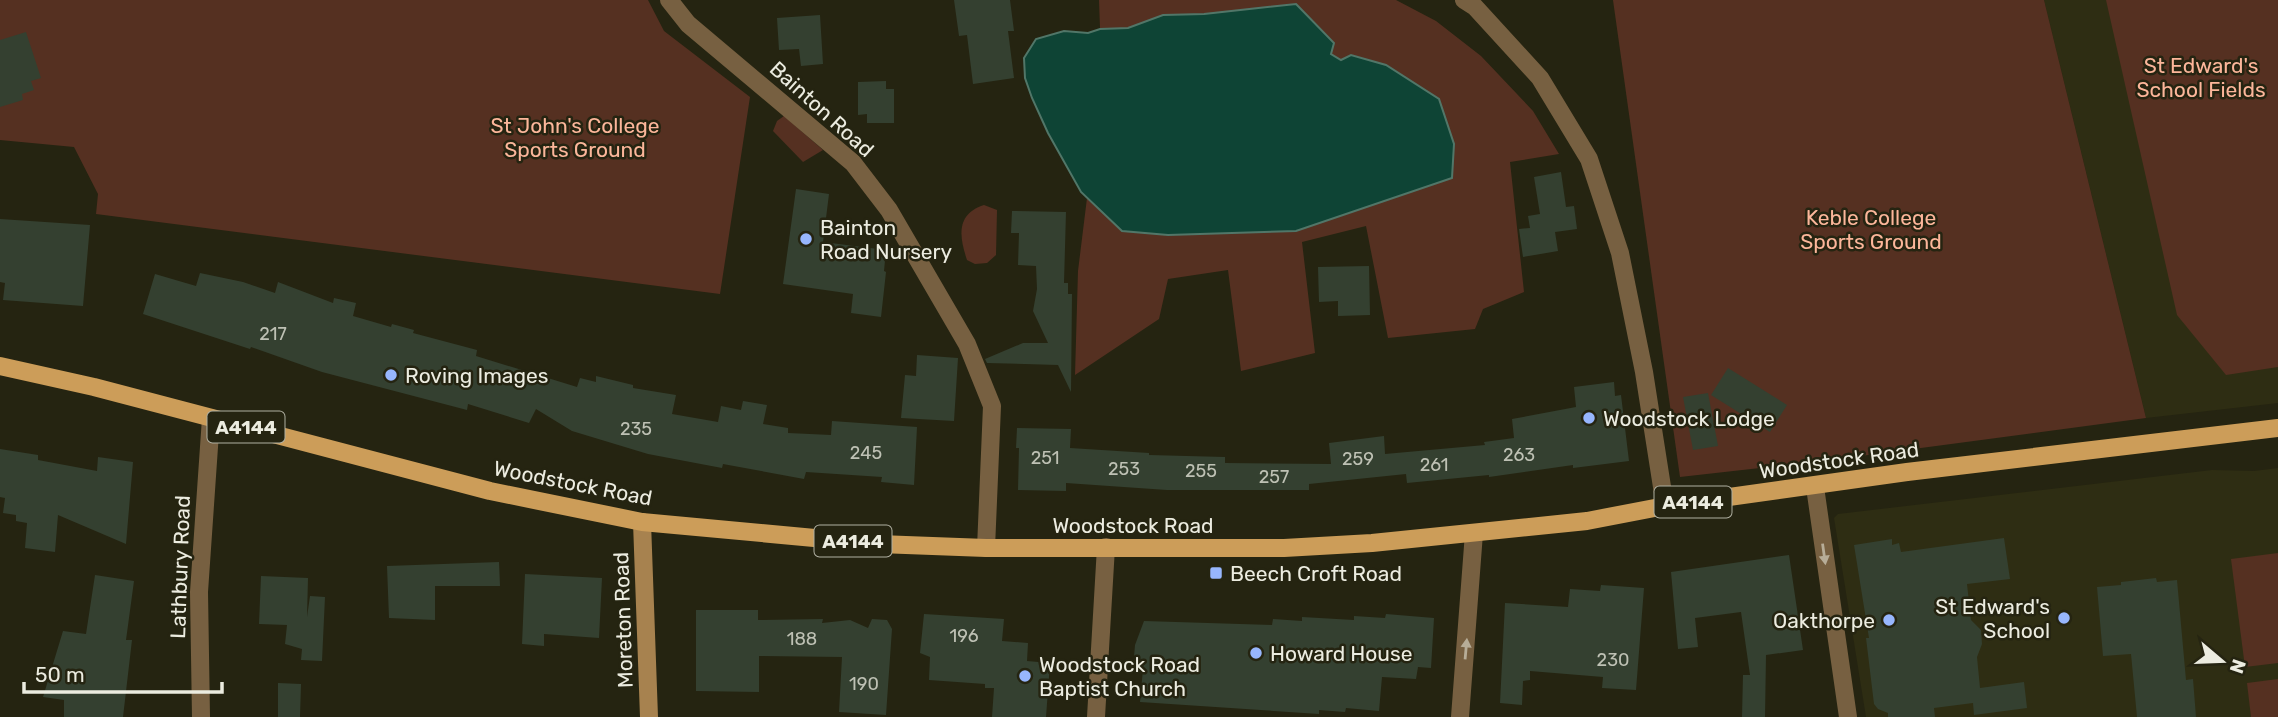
<svg xmlns="http://www.w3.org/2000/svg" width="2278" height="717" font-family="Rubik,sans-serif">
	<rect width="100%" height="100%" fill="#252411"/>
	<g fill="#2e2d13">
		<polygon points="2044,0 2278,0 2278,403 2146,418"/>
		<polygon points="2278,468 2278,717 1866,717 1834,518 1838,514 2212,470 2254,471"/>
	</g>
	<g fill="#553021">
		<polygon points="0,0 648,0 664,31 750,97 720,294 96,214 98,194 74,147 0,140"/>
		<polygon points="1099,0 1396,0 1436,21 1481,56 1533,111 1559,154 1510,162 1524,292 1483,309 1475,329 1388,338 1366,226 1302,242 1315,353 1241,371 1228,270 1168,279 1159,319 1075,375 1078,271 1087,198 1122,231 1381,201 1452,178 1351,55 1341,60 1331,54 1204,14 1163,15 1128,28 1100,28"/>
		<polygon points="1613,0 2044,0 2146,418 1823,461 1680,477"/>
		<polygon points="2106,0 2278,0 2278,367 2226,375 2177,315"/>
		<polygon points="784,116 823,150 803,162 773,131 777,121"/>
		<path d="M 984,205 L 997,210 L 996,255 L 987,263 L 975,264 L 967,260 C 959,236 956,214 984,205 Z"/>
		<polygon points="2278,553 2278,663 2245,667 2231,559"/>
		<polygon points="2278,679 2278,717 2251,717 2247,683"/>
	</g>
	<polygon fill="#0e4435" stroke="#517668" stroke-width="2" points="1296,4 1334,43 1331,54 1341,60 1351,55 1386,65 1439,99 1454,144 1452,178 1296,231 1168,235 1122,231 1081,192 1048,133 1032,98 1025,78 1024,58 1036,39 1064,31 1088,33 1100,29 1128,28 1163,15 1204,14"/>
	<g fill="#344030">
		<polygon points="954,0 1010,0 1014,31 1008,31 1014,78 973,84 967,35 959,36"/>
		<polygon points="820,15 823,64 801,66 799,49 779,50 777,18"/>
		<polygon points="26,32 41,78 31,81 34,90 22,94 23,100 0,107 0,40"/>
		<polygon points="886,81 886,89 894,89 894,123 867,123 867,114 858,115 858,82"/>
		<polygon points="1561,172 1566,207 1574,206 1577,229 1555,232 1558,251 1523,257 1519,229 1530,228 1528,216 1540,214 1534,177"/>
		<polygon points="796,189 829,194 823,242 886,250 884,271 886,272 881,317 851,313 853,294 783,284"/>
		<polygon points="1012,211 1066,212 1064,283 1068,283 1068,294 1072,294 1071,392 1058,365 987,363 985,359 1023,343 1048,343 1033,311 1037,289 1036,266 1018,265 1019,233 1011,233"/>
		<polygon points="0,219 90,225 83,306 3,300 5,283 0,282"/>
		<polygon points="1369,266 1370,315 1338,316 1338,301 1319,302 1318,267"/>
		<polygon points="200,273 243,282 275,293 278,282 333,303 334,298 356,303 353,316 391,327 392,324 414,330 413,333 477,350 476,356 577,387 580,378 596,382 596,376 633,385 633,388 676,395 672,414 718,422 721,406 741,410 743,401 767,405 763,424 788,428 788,433 831,435 832,421 917,427 914,485 881,482 882,477 806,472 804,479 723,464 722,468 648,454 572,431 536,409 529,423 468,404 467,410 322,372 251,347 250,349 143,314 155,274 196,286"/>
		<polygon points="917,355 958,358 954,421 901,418 905,375 916,376"/>
		<polygon points="1728,368 1787,405 1770,432 1711,395"/>
		<polygon points="1614,382 1615,396 1621,395 1629,461 1573,468 1573,465 1489,477 1489,475 1407,483 1406,474 1309,484 1309,490 1167,490 1066,483 1066,491 1018,490 1019,448 1016,448 1017,428 1071,429 1070,448 1149,453 1149,455 1225,457 1225,463 1331,464 1329,443 1384,436 1385,454 1485,445 1484,442 1514,438 1512,419 1576,407 1574,387"/>
		<polygon points="1708,393 1718,446 1693,450 1683,397"/>
		<polygon points="0,449 38,455 38,460 97,471 98,457 133,462 126,544 58,515 55,552 25,548 27,523 16,521 16,515 3,513 5,498 0,497"/>
		<polygon points="2004,538 2010,579 1967,584 1971,620 1981,630 1982,644 1977,657 1980,688 2024,682 2027,708 1974,715 1973,703 1934,708 1935,717 1888,717 1888,713 1878,709 1874,704 1866,638 1869,638 1854,545 1892,539 1892,545 1899,543 1901,552"/>
		<polygon points="1789,555 1803,650 1766,655 1765,717 1742,717 1743,675 1750,675 1741,612 1695,618 1698,647 1678,649 1671,572"/>
		<polygon points="499,562 500,586 435,586 435,620 389,618 387,566"/>
		<polygon points="525,574 602,578 599,638 544,634 544,646 522,644"/>
		<polygon points="95,575 134,581 126,640 132,640 123,717 64,717 64,700 43,697 63,631 86,634"/>
		<polygon points="261,576 308,578 307,617 310,596 325,597 322,661 301,660 302,649 285,644 287,625 259,624"/>
		<polygon points="2156,578 2157,582 2177,580 2186,680 2193,679 2196,717 2137,717 2131,654 2103,656 2097,587 2121,585 2121,582"/>
		<polygon points="1601,585 1644,588 1636,690 1602,688 1603,677 1530,671 1530,680 1523,681 1522,705 1500,703 1505,603 1568,607 1570,589 1600,591"/>
		<polygon points="696,610 758,610 758,620 823,619 822,623 850,620 868,628 872,619 887,620 892,629 886,715 839,712 842,657 759,656 759,692 696,691"/>
		<polygon points="924,614 1004,619 1002,641 1028,643 1027,661 1050,663 1046,717 992,717 994,688 985,688 985,684 929,680 930,657 920,653"/>
		<polygon points="1386,614 1434,618 1431,668 1418,667 1416,679 1382,677 1379,711 1346,708 1345,712 1319,710 1319,714 1140,702 1143,669 1133,669 1135,645 1144,621 1272,625 1273,619 1302,621 1302,617 1354,620 1354,616 1385,618"/>
		<polygon points="278,683 301,684 300,717 278,717"/>
	</g>
	<g fill="none" stroke-linecap="round" stroke-linejoin="round">
		<g stroke="#776041" stroke-width="18">
			<polyline points="669,0 688,24 853,163 889,210 967,344 992,406 986,548"/>
			<polyline points="1464,0 1475,7 1540,78 1589,159 1620,253 1644,372 1665,506"/>
			<polyline points="1815,487 1848,717"/>
			<polyline points="201,717 199,592 211,418"/>
			<polyline points="1096,717 1106,547"/>
			<polyline points="1460,717 1474,533"/>
		</g>
		<polyline stroke="#a7824f" stroke-width="18" points="642,522 649,717"/>
		<polyline stroke="#cc9d59" stroke-width="18" points="0,366 94,387 490,491 642,522 879,544 986,548 1284,548 1372,543 1587,521 1665,506 1907,472 2278,428"/>
	</g>
	<defs><path id="oneway-solid" d="M-6-.8H1V-3.2L6.5 0L1 3.2V.8H-6Z" transform="scale(1.75)"/></defs>
	<g fill="#b7ad98">
		<use href="#oneway-solid" transform="translate(1824 554) rotate(82)"/>
		<use href="#oneway-solid" transform="translate(1466 649) rotate(-85)"/>
	</g>
	<g fill="#97b6fd" stroke="#252411" stroke-width="2.5">
		<circle cx="806" cy="239" r="7"/>
		<circle cx="391" cy="375" r="7"/>
		<circle cx="1589" cy="418" r="7"/>
		<rect x="1209" y="566" width="14" height="14" rx="3.5"/>
		<circle cx="2064" cy="618" r="7"/>
		<circle cx="1889" cy="620" r="7"/>
		<circle cx="1256" cy="653" r="7"/>
		<circle cx="1025" cy="676" r="7"/>
	</g>
	<g text-anchor="middle" dominant-baseline="central" stroke-width="5" stroke-linejoin="round" paint-order="stroke">
		<g font-size="18" fill="#bec1b4">
			<text x="273" y="334">217</text>
			<text x="636" y="429">235</text>
			<text x="866" y="453">245</text>
			<text x="1519" y="455">263</text>
			<text x="1045" y="458">251</text>
			<text x="1358" y="459">259</text>
			<text x="1434" y="465">261</text>
			<text x="1124" y="469">253</text>
			<text x="1201" y="471">255</text>
			<text x="1274" y="477">257</text>
			<text x="964" y="636">196</text>
			<text x="802" y="639">188</text>
			<text x="1613" y="660">230</text>
			<text x="864" y="684">190</text>
		</g>
		<g fill="#252411" stroke="#b0b0a2" stroke-width="2">
			<rect x="207.5" y="411.5" width="77" height="31" rx="5"/>
			<rect x="1654.5" y="486.5" width="77" height="31" rx="5"/>
			<rect x="814.5" y="525.5" width="77" height="31" rx="5"/>
		</g>
		<g font-size="19" font-weight="bold" fill="#ecece0">
			<text x="246" y="427">A4144</text>
			<text x="1693" y="502">A4144</text>
			<text x="853" y="541">A4144</text>
		</g>
		<g font-size="21" fill="#fcb69a" stroke="#252411">
			<text x="2201" y="65">St Edward's<tspan x="2201" dy="24">School Fields</tspan></text>
			<text x="575" y="125">St John's College<tspan x="575" dy="24">Sports Ground</tspan></text>
			<text x="1871" y="217">Keble College<tspan x="1871" dy="24">Sports Ground</tspan></text>
		</g>
		<g font-size="21" fill="#ecece0" stroke="#252411">
			<text transform="translate(822 109) rotate(42)">Bainton Road</text>
			<text transform="translate(1839 460) rotate(-8)">Woodstock Road</text>
			<text transform="translate(573 483) rotate(11)">Woodstock Road</text>
			<text x="1133" y="525">Woodstock Road</text>
			<text transform="translate(180 567) rotate(-88)">Lathbury Road</text>
			<text transform="translate(623 620) rotate(-92)">Moreton Road</text>
		</g>
		<g font-size="21" fill="#ecece0" stroke="#252411" text-anchor="start">
			<text x="820" y="227">Bainton<tspan x="820" dy="24">Road Nursery</tspan></text>
			<text x="405" y="375">Roving Images</text>
			<text x="1603" y="418">Woodstock Lodge</text>
			<text x="1230" y="573">Beech Croft Road</text>
			<text x="2050" y="606" text-anchor="end">St Edward's<tspan x="2050" dy="24">School</tspan></text>
			<text x="1875" y="620" text-anchor="end">Oakthorpe</text>
			<text x="1270" y="653">Howard House</text>
			<text x="1039" y="664">Woodstock Road<tspan x="1039" dy="24">Baptist Church</tspan></text>
		</g>
	</g>
	<g transform="translate(2222 661) rotate(109)" stroke="#252411" stroke-width="5" paint-order="stroke">
	<path d="M0-5L12 26L0 18L-12 26Z" fill="#ecece0"/>
	<text y="-10" font-size="19" font-weight="bold" text-anchor="middle" fill="#ecece0">N</text>
	</g>
	<path d="M24 682v10h198v-10" fill="none" stroke="#ecece0" stroke-width="3.5"/>
	<text x="35" y="682" font-size="21" fill="#ecece0" stroke="#252411" stroke-width="5" paint-order="stroke">50 m</text>
</svg>
